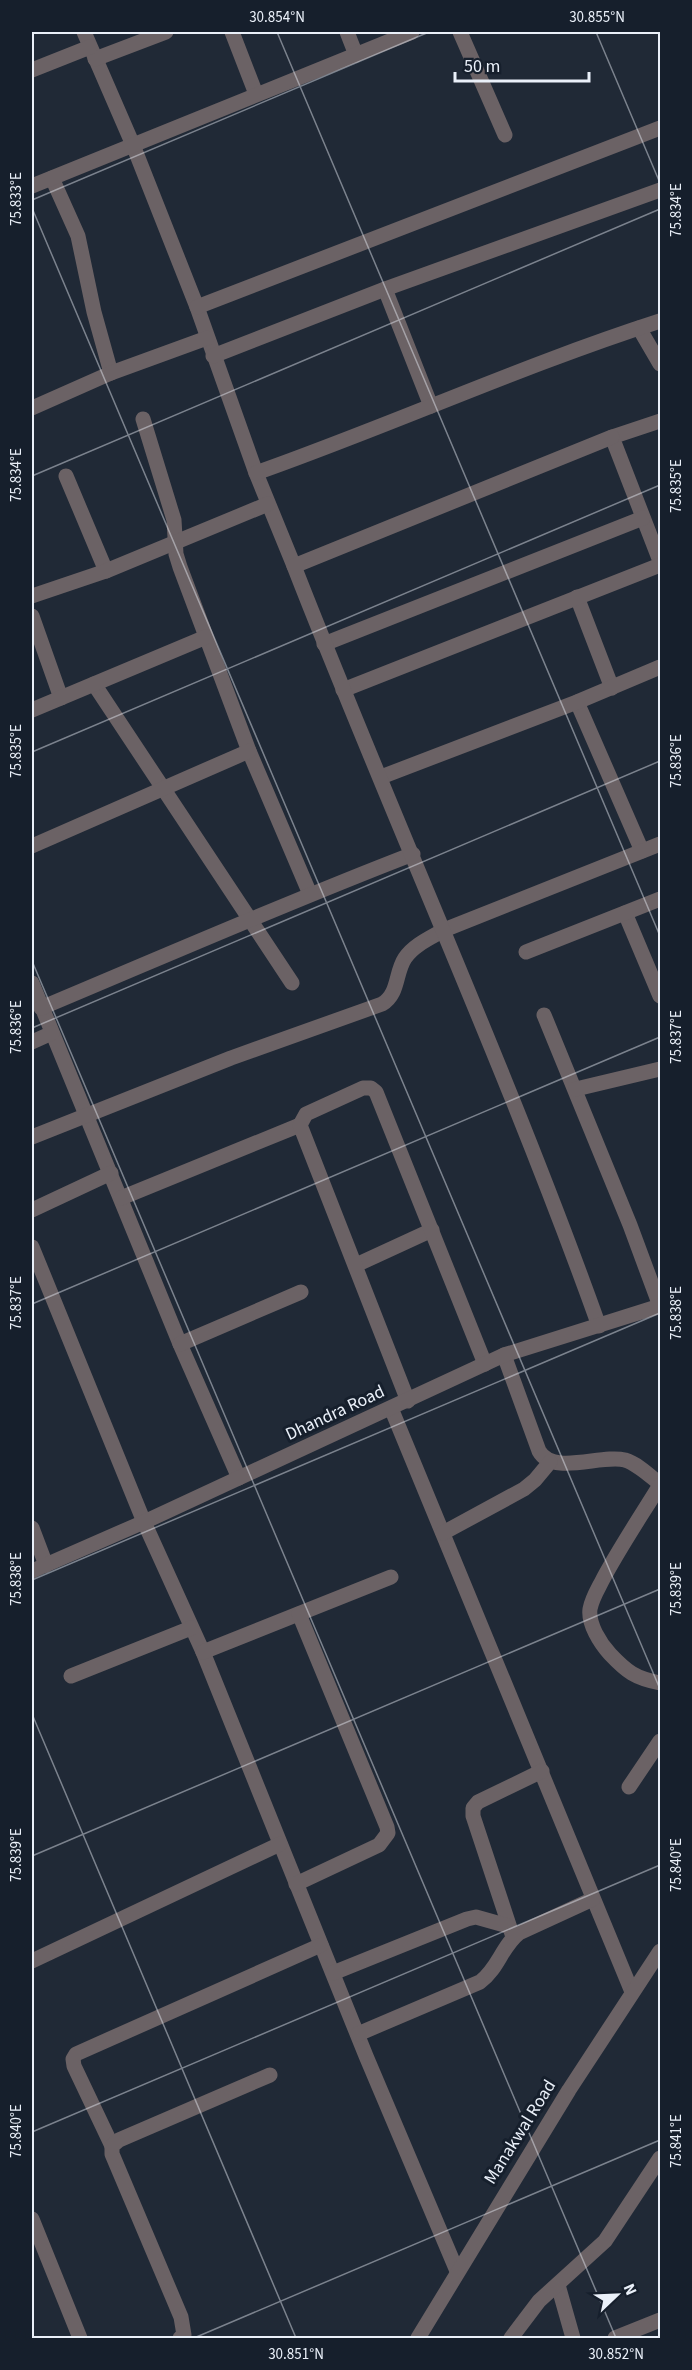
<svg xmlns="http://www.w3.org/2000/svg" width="692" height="2370" font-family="'Source Sans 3',sans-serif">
	<rect width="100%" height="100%" fill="#202936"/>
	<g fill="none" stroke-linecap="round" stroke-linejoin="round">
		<g stroke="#6b6265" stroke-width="15">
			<polyline points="84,32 133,145 197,307 256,473 294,566"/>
			<polyline points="232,32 256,94"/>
			<polyline points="347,32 356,55"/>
			<polyline points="460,32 505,135"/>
			<polyline points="95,59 166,32"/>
			<polyline points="32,70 90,47"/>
			<polyline points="52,178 78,236 94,312 111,373"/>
			<polyline points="32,186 412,32"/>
			<polyline points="385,289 431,406"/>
			<polyline points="197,307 660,128"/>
			<polyline points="639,328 660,364"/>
			<polyline points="213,356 385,289 660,190"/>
			<polyline points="32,408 111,373 207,338"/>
			<polyline points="143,419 174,520 176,554 180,567 249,751 310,894"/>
			<polyline points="660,421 612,437 660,561"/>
			<path d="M 256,473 C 392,425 523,365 660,321"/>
			<polyline points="66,476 106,571"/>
			<polyline points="32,596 106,571 268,504"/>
			<polyline points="577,597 612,688"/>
			<polyline points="32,616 61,698"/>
			<polyline points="324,644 643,518"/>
			<polyline points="94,684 292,983"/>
			<polyline points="343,690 660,565"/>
			<polyline points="577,702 642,851"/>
			<polyline points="32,710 206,637"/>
			<polyline points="381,777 577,702 660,667"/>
			<polyline points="32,846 249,751"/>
			<polyline points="625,913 660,996"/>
			<polyline points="526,952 660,899"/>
			<polyline points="32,983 180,1344 239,1478"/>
			<path d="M 41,1008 C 165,956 288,902 413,854"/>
			<polyline points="544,1015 630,1225 660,1306"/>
			<polyline points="32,1042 52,1033"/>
			<polyline points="576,1089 660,1069"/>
			<path d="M 32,1137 L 231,1058 L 382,1004 C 399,994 395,973 405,958 C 414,945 430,938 444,930 L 660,844"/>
			<polyline points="121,1198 300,1125"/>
			<polyline points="32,1210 111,1173"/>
			<polyline points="32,1247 144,1522 203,1652 366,2056 457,2271"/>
			<polyline points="356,1265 432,1230"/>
			<path d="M 599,1326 C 507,1069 393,820 294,566 L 612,437"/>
			<polyline points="180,1344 301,1292"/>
			<path d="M 504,1355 L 539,1451 C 553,1476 601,1454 625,1460 C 638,1464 650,1476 660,1484"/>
			<polyline points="408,1401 300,1125 306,1114 363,1088 371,1088 376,1092 485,1364"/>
			<polyline points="391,1408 632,1992"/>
			<path d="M 660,1485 C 641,1516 620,1547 603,1579 C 598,1589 592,1598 590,1609 C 588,1624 600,1643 610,1654 C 627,1672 635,1678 660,1683"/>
			<polyline points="32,1528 46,1565"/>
			<polyline points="443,1533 524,1489 535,1480 550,1462"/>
			<polyline points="32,1571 144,1522 504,1355 660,1306"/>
			<polyline points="203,1652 391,1577"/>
			<polyline points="71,1676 191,1628"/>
			<polyline points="629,1787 660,1741"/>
			<polyline points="296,1884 379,1845 388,1833 387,1827 299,1614"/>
			<polyline points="513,1937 473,1816 473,1808 478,1802 542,1771"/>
			<polyline points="32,1961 280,1844"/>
			<polyline points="333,1973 467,1919 476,1917 508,1926"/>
			<path d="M 358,2034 L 480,1982 C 498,1969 502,1946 519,1933 L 593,1899"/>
			<polyline points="112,2146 74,2066 73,2059 76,2054 321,1945"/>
			<polyline points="32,2219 80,2338"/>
			<polyline points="558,2285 573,2338"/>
			<polyline points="180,2338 184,2335 181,2317 112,2154 112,2146 119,2140 270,2075"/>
			<polyline points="418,2338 569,2090 660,1951"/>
			<polyline points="511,2338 539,2301 605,2241 660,2158"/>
			<polyline points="615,2338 660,2320"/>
		</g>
	</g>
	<path fill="none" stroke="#eaf0f9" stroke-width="1.5" stroke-opacity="0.45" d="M 277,32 L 660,936M 596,32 L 660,183M 32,200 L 429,32M 32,208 L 660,1689M 32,476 L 660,209M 32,752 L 660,485M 32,961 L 616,2338M 32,1028 L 660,761M 32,1304 L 660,1037M 32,1580 L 660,1313M 32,1714 L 296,2338M 32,1856 L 660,1589M 32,2132 L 660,1865M 194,2338 L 660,2140"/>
	<g text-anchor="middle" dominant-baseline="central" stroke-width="6" stroke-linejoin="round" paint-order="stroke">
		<g font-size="18" fill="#eaf0f9" stroke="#161f2c">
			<text transform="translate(335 1413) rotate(-25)">Dhandra Road</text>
			<text transform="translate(520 2132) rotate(-58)">Manakwal Road</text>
		</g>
	</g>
	<rect width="692" height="2370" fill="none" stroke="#161f2c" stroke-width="66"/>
	<g transform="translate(617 2295) rotate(67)" stroke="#161f2c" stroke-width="4.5" paint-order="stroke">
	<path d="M0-4.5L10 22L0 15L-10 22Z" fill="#eaf0f9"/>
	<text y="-9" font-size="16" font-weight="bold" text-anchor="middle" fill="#eaf0f9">N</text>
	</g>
	<path d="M455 72v9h134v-9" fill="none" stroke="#eaf0f9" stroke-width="3"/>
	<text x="464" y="72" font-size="18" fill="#eaf0f9" stroke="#161f2c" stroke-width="4.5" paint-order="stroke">50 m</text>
	<rect x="33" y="33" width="626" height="2304" fill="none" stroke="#eaf0f9" stroke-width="2"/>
	<g font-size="15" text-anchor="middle" fill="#eaf0f9">
		<text x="277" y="22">30.854°N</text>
		<text x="597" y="22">30.855°N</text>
		<text transform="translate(16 199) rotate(-90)" y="5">75.833°E</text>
		<text transform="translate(676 210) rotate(-90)" y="5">75.834°E</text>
		<text transform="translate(16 475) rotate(-90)" y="5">75.834°E</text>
		<text transform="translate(676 486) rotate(-90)" y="5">75.835°E</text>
		<text transform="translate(16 751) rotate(-90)" y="5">75.835°E</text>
		<text transform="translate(676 761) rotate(-90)" y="5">75.836°E</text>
		<text transform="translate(16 1027) rotate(-90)" y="5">75.836°E</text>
		<text transform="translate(676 1037) rotate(-90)" y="5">75.837°E</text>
		<text transform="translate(16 1303) rotate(-90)" y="5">75.837°E</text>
		<text transform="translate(676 1313) rotate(-90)" y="5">75.838°E</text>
		<text transform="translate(16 1579) rotate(-90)" y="5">75.838°E</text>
		<text transform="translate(676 1589) rotate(-90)" y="5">75.839°E</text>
		<text transform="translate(16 1855) rotate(-90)" y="5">75.839°E</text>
		<text transform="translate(676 1865) rotate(-90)" y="5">75.840°E</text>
		<text transform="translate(16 2131) rotate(-90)" y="5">75.840°E</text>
		<text transform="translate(676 2141) rotate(-90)" y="5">75.841°E</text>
		<text x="296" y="2359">30.851°N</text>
		<text x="616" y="2359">30.852°N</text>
	</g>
</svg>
